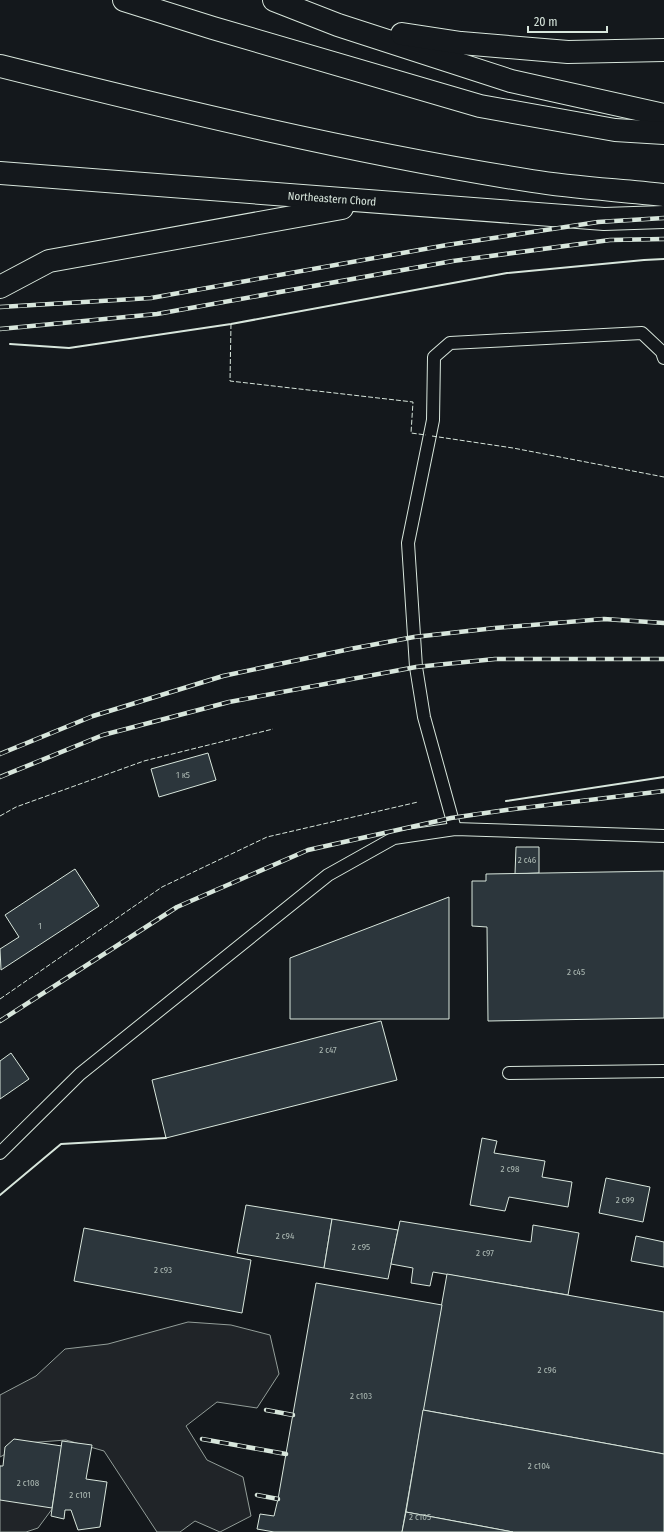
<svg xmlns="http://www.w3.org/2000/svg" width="664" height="1532" font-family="'Fira Sans Condensed',sans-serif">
	<rect width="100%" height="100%" fill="#14181c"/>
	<g fill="#202428" stroke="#939e99">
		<polygon points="188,1322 231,1325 270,1335 279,1374 257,1408 217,1402 186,1426 207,1460 243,1477 251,1516 220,1532 195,1521 180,1532 157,1532 104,1451 66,1440 26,1443 0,1457 0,1395 36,1376 65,1349 108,1344"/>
		<polygon points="0,1466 28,1476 61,1497 38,1528 26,1532 0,1532"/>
	</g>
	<g fill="#2c363c" stroke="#d8e6dc">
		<polygon points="208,753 216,780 159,797 151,769"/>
		<polygon points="516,847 539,847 539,873 515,874"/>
		<polygon points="75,869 99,906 1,970 0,949 19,937 5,915"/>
		<polygon points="664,871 664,1018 488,1021 487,927 472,926 472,881 486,881 486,874"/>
		<polygon points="449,897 449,1019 290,1019 290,958"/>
		<polygon points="381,1021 397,1080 166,1138 152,1080"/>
		<polygon points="11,1053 29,1079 0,1099 0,1061"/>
		<polygon points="482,1138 497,1141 494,1153 545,1161 542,1177 572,1182 568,1207 509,1197 505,1211 470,1205"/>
		<polygon points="606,1178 650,1187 643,1222 599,1213"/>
		<polygon points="246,1205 332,1219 324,1268 237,1253"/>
		<polygon points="332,1219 398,1230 388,1279 324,1268"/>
		<polygon points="400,1221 531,1242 533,1225 579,1233 568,1295 433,1272 430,1286 411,1283 413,1268 391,1264"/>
		<polygon points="84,1228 251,1260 242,1313 74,1281"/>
		<polygon points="636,1236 664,1242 664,1267 631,1261"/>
		<polygon points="447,1274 664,1312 664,1454 423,1410"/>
		<polygon points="316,1283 442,1305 402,1532 274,1532 257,1529 260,1514 274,1516 278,1499"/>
		<polygon points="423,1410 664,1454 664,1532 513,1532 406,1512"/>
		<polygon points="14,1439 62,1446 52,1508 0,1500 0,1466 3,1466 5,1447"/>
		<polygon points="62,1441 92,1445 86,1479 107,1482 100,1527 78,1530 71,1510 65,1510 64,1519 51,1516"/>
		<polygon points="406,1512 513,1532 402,1532"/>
	</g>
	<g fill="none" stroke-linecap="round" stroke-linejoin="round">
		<defs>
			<g id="lane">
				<polyline points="455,829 424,717 416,667 408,543 433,420 434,357 450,343 642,333 662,352 664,358"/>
				<polyline points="509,1073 664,1071"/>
				<polyline points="0,1153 80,1074 328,875 394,838 455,829 664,836"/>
			</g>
			<g id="secondary">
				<polyline points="274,0 338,25 511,81 664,115"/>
				<polyline points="402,34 461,43 568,52 664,50"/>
				<path d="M 0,66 C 176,110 353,153 532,181 C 575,188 620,190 664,195"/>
			</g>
			<g id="primary">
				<polyline points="124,0 213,28 480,106 615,130 664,133"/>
				<polyline points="0,173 604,219 664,217"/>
				<polyline points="0,287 49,261 342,208"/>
			</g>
		</defs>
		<use href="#lane" stroke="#d8e6dc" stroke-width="14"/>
		<use href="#secondary" stroke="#d8e6dc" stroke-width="24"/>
		<use href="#primary" stroke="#d8e6dc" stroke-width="24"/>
		<use href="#lane" stroke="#14181c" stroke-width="12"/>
		<use href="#secondary" stroke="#14181c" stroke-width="22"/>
		<use href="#primary" stroke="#14181c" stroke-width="22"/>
		<defs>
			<g id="rail">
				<polyline points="0,307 151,298 447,245 598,222 664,218"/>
				<polyline points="0,329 157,314 453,261 610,240 664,239"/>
				<polyline points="0,754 93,716 223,676 350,649 414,637 495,628 604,619 664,623"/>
				<polyline points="0,777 103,735 229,702 416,667 495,659 664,659"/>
				<polyline points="0,1021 177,907 308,850 451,818 506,810 664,791"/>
				<polyline points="266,1410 293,1415"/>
				<polyline points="202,1439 286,1454"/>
				<polyline points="257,1495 278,1499"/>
			</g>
		</defs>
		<use href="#rail" stroke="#d8e6dc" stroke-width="4.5"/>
		<use href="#rail" stroke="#14181c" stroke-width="3" stroke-dasharray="9" stroke-linecap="butt"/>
		<g stroke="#d8e6dc" stroke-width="1" stroke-dasharray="5 2" stroke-linecap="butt">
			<polyline points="231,324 230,381 413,402 411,433 426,435"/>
			<polyline points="432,436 513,448 664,477"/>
			<polyline points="0,816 16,807 144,761 273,729"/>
			<polyline points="0,999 162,887 267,837 418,802"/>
		</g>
		<g stroke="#d8e6dc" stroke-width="2">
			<polyline points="10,344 69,348 231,324 507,273 644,260 664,259"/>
			<polyline points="506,801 664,777"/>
			<polyline points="0,1195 61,1144 166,1138"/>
		</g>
	</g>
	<g text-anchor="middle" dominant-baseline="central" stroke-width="3" stroke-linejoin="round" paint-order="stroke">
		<g font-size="9" fill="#adbab4">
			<text x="183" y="775">1 к5</text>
			<text x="527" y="860">2 с46</text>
			<text x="40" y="926">1</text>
			<text x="576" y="972">2 с45</text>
			<text x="328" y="1050">2 с47</text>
			<text x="510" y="1169">2 с98</text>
			<text x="625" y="1200">2 с99</text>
			<text x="285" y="1236">2 с94</text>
			<text x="361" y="1247">2 с95</text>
			<text x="485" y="1253">2 с97</text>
			<text x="163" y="1270">2 с93</text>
			<text x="547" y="1370">2 с96</text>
			<text x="361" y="1396">2 с103</text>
			<text x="539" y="1466">2 с104</text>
			<text x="28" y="1483">2 с108</text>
			<text x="80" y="1495">2 с101</text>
			<text x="420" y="1517">2 с105</text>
		</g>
		<g font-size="11" fill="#d8e6dc" stroke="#14181c">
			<text transform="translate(332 199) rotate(4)">Northeastern Chord</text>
		</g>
	</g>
	<path d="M528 26v6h79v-6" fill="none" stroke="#d8e6dc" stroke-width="2"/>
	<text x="534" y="26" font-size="12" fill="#d8e6dc" stroke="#14181c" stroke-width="3" paint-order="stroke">20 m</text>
</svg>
